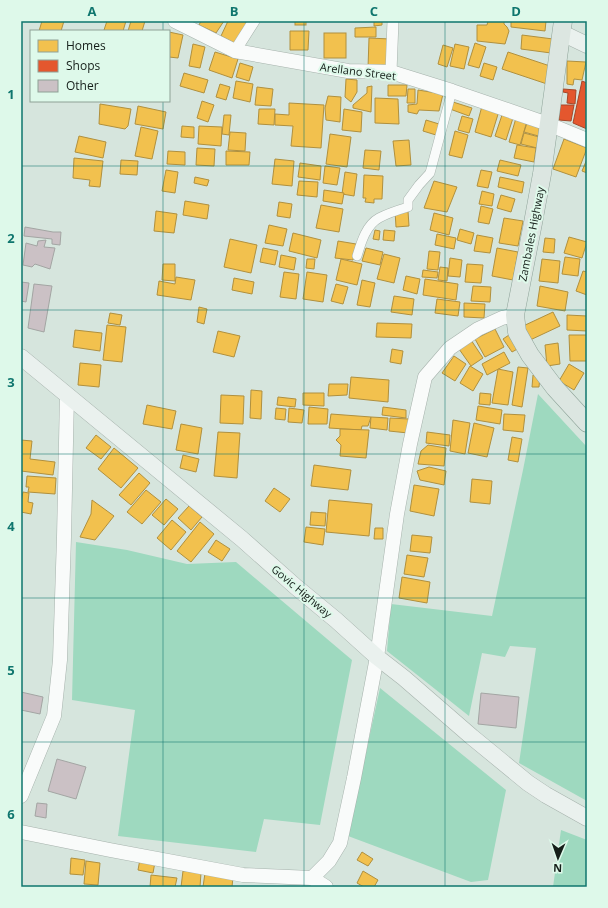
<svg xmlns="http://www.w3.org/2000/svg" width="608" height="908" font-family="'Open Sans',sans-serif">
	<rect width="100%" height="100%" fill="#d6e5dd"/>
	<g fill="#9ed9bf">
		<polygon points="538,394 587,447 587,801 519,763 536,648 510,646 505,657 482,653 469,716 387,651 391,604 492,616 523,470"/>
		<polygon points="76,542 127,550 187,564 236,562 352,660 320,825 264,819 256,852 118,836 135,710 72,700"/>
		<polygon points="380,688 506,790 488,880 471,882 348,836"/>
		<polygon points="561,830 587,840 587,887 553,887"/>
	</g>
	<g fill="#f2c14e" stroke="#b0903e">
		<polygon points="42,21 64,21 61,31 39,31"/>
		<polygon points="107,21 126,21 123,31 106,31 104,30"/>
		<polygon points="131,21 145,21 142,31 128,31"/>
		<polygon points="201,21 224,21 216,33 199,25"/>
		<polygon points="228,21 243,21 248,23 236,44 221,36"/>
		<rect x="295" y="21" width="11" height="4"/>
		<polygon points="374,21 382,21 382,25 374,26"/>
		<polygon points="488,21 504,21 504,24 507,27 509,31 505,44 477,41 477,25 487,25"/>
		<polygon points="511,21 546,21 545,31 511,27"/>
		<polygon points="376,27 376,37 355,37 355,28"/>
		<polygon points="290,31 309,31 308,50 290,50"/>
		<polygon points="169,32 183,35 178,58 169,57"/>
		<rect x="324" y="33" width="22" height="25"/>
		<polygon points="522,35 553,39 551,53 521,49"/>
		<polygon points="369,38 390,39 388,69 368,68"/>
		<polygon points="475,43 486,47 479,68 468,65"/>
		<polygon points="193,44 205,47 200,68 189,66"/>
		<polygon points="455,44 469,47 464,69 450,66"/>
		<polygon points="443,45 453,48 447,67 438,64"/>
		<polygon points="215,52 238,59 232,78 209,70"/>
		<polygon points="508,52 553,67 547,84 502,69"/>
		<polygon points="567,61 586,62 582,80 574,79 573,85 567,84"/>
		<polygon points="240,63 253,67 249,81 236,77"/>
		<polygon points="484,63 497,67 493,80 480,76"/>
		<polygon points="184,73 208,80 204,93 180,86"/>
		<polygon points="346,79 357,80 357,92 351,102 345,97"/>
		<polygon points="236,81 253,84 250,102 233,98"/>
		<polygon points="220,84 230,87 226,100 216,97"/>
		<polygon points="388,85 407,85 406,96 388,96"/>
		<polygon points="372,86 371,112 353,108 353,105 367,93 367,87"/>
		<polygon points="257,87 273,89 271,106 255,105"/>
		<polygon points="408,89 415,89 415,103 407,103"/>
		<polygon points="418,90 443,94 439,111 419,110 417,114 408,112 408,105 417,104"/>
		<polygon points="328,96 341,97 340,122 326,120 325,108"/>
		<polygon points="375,98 398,99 399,124 375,123"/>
		<polygon points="202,101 214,105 208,122 197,118"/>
		<polygon points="453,102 472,108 469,116 450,109"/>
		<polygon points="289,103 324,105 321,148 291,146 293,126 275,125 275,114 289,115"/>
		<polygon points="100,104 131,109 128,126 125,129 99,124"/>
		<polygon points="138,106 166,112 163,129 135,124"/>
		<polygon points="482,106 499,111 491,137 475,132"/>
		<polygon points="259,109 275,109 274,125 258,124"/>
		<polygon points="344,109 362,112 361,132 342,130"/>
		<polygon points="224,115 231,115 229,135 222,134"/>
		<polygon points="502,115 513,118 506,140 495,136"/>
		<polygon points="462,116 473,119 469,133 458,130"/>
		<polygon points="516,118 527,121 520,145 509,142"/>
		<polygon points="426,120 439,124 436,135 423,131"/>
		<polygon points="527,123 545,128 542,137 524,132"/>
		<polygon points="182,126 194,127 194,138 181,137"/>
		<polygon points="199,126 222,127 221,146 198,144"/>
		<polygon points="141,127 158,131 152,159 135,156"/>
		<polygon points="455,131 468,135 462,158 449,155"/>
		<polygon points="230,132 246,133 245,151 228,150"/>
		<polygon points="524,133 543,138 541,149 521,144"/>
		<polygon points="330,134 351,137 347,167 326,164"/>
		<polygon points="79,136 106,142 103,158 75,152"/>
		<polygon points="564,139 587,148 576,177 553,169"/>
		<polygon points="409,140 411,165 396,166 393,141"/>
		<polygon points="517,145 536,148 534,162 514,158"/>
		<polygon points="197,148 215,149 214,166 196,165"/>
		<polygon points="365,150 381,151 379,170 363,168"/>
		<polygon points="168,151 185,152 185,165 167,164"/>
		<polygon points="226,151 250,152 249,165 226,165"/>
		<polygon points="74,158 103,161 100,187 89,186 90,180 73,178"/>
		<polygon points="275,159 294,161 292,186 272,184"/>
		<polygon points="587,159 587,173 582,171"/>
		<polygon points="121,160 138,161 137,175 120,174"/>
		<polygon points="500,160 521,165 518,176 497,171"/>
		<polygon points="300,163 321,166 320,180 298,177"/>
		<polygon points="325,166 340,168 337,185 323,183"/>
		<polygon points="166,170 178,172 175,193 162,191"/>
		<polygon points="481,170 492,172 488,188 477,186"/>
		<polygon points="345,172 357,174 354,196 342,194"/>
		<polygon points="364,175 383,176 382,199 374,199 374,203 365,202 366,198 363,198"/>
		<polygon points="195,177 209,180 207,186 194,183"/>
		<polygon points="500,177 524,182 522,193 498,187"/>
		<polygon points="299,181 318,182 317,197 297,195"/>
		<polygon points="434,181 457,187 447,212 424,208"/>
		<polygon points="324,190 344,193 342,204 323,201"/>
		<polygon points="482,191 494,194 492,206 479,204"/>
		<polygon points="501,195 515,199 511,212 497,208"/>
		<polygon points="185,201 209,205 207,219 183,215"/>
		<polygon points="279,202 292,204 290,218 277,216"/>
		<polygon points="321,205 343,209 339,232 316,228"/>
		<polygon points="481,206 493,209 489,224 478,222"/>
		<polygon points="156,211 177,214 174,233 154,231"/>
		<polygon points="395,211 408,211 409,226 396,227"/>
		<polygon points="434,213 453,218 449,235 430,230"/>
		<polygon points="504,218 523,221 518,246 499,243"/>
		<polygon points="269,225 287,229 283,246 265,243"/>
		<polygon points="460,229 474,233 471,244 457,240"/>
		<polygon points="375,230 380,231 379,240 373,239"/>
		<polygon points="384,230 395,231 394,241 383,240"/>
		<polygon points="293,233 321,240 317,258 289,251"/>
		<polygon points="437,234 456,238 454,249 435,245"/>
		<polygon points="477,235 493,238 490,253 474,251"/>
		<polygon points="569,237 587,242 582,258 564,253"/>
		<polygon points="545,238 555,239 554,253 543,252"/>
		<polygon points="230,239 257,245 251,273 224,267"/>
		<polygon points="338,241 356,244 353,260 335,258"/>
		<polygon points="263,248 278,251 275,265 260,262"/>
		<polygon points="366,248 383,252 380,265 362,261"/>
		<polygon points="497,248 518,252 513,280 492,276"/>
		<polygon points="429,251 440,252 438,270 427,269"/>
		<polygon points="384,254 400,258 394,283 377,279"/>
		<polygon points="281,255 296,258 294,270 279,267"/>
		<polygon points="565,257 580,259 578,276 562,274"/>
		<polygon points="450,258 462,260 460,277 448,276"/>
		<polygon points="307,259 315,259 314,269 306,268"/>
		<polygon points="341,259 362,264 357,285 336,280"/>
		<polygon points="542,259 560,261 558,283 539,281"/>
		<polygon points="163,264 175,264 175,281 162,280"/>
		<polygon points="467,264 483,265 481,283 465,282"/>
		<polygon points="440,267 448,268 447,281 438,280"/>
		<polygon points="423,270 438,272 437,278 422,277"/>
		<polygon points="583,271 587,272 587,295 576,291"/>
		<polygon points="284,272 299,274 296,299 280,297"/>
		<polygon points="307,272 327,275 323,302 303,299"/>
		<polygon points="406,276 420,279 417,294 403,290"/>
		<polygon points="176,277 195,280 191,300 157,295 159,281 175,284"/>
		<polygon points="234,278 254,282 252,294 232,290"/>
		<polygon points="425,279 458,284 456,300 423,295"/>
		<polygon points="362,280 375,283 370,307 357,305"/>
		<polygon points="336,284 348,287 343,304 331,301"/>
		<polygon points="473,286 491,287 490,302 471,301"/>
		<polygon points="540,286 568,292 565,311 537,306"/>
		<polygon points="394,296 414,299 412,315 391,312"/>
		<polygon points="437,299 460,302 458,316 435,313"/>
		<polygon points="464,303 485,304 484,318 464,317"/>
		<polygon points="199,307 207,309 204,324 197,322"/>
		<polygon points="553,312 560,326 528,341 521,327"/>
		<polygon points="110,313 122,315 120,325 108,323"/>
		<polygon points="567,315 587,316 587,331 567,330"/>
		<polygon points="377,323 412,324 411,338 376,337"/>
		<polygon points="107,325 126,327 122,362 103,360"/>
		<polygon points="495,329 504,347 485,357 475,339"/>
		<polygon points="75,330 102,333 100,351 73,347"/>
		<polygon points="218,331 240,336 234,357 213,352"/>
		<polygon points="512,333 521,347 512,352 503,339"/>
		<polygon points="569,335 587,335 587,361 570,361"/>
		<polygon points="471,340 483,358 471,366 459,349"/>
		<polygon points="558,343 560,364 547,366 545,345"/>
		<polygon points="392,349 403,351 401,364 390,362"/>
		<polygon points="504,352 510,363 487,375 482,364"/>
		<polygon points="454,356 466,364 455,381 442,373"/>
		<polygon points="80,363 101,365 99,387 78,385"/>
		<polygon points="569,364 584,373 574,390 559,381"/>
		<polygon points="470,366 483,374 473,391 460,383"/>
		<polygon points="518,367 528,368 522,407 512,405"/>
		<polygon points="498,369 513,372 508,405 492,403"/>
		<polygon points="533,375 540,376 539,387 532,387"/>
		<polygon points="351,377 389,380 388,402 349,398"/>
		<polygon points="329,384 348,384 347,395 328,396"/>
		<polygon points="251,390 262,391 261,419 250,418"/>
		<polygon points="303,393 324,393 324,406 303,405"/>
		<polygon points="480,393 491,394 490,405 479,404"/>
		<polygon points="221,395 244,396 243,424 220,423"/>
		<polygon points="278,397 296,399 295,407 277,405"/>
		<polygon points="147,405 176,411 172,429 143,424"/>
		<polygon points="478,406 502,410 500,424 476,420"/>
		<polygon points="309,407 328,409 327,424 308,424"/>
		<polygon points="383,407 406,410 406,418 382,415"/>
		<polygon points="276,408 286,409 285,420 275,419"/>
		<polygon points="289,408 304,410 302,423 288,422"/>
		<polygon points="331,414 371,417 368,426 362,426 361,430 329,428"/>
		<polygon points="504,414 525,415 523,432 503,430"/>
		<polygon points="371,417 388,418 387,430 370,428"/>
		<polygon points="390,418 409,419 408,433 389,431"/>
		<polygon points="453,420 470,423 465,454 450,451"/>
		<polygon points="474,423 494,428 487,457 468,453"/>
		<polygon points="181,424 202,428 198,454 176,450"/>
		<polygon points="340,429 369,430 366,458 340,456 341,445 336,440 340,436"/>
		<polygon points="218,432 240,433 237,478 214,476"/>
		<polygon points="427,432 450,435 449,446 426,443"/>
		<polygon points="96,435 111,447 101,459 86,448"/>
		<polygon points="512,437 522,439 518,462 508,460"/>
		<polygon points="21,440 32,441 30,459 55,462 53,475 21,471"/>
		<polygon points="428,445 446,448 444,466 418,464 421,451"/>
		<polygon points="114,448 138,468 121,488 98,469"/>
		<polygon points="183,455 199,459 196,472 180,468"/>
		<polygon points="314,465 351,470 348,490 311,486"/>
		<polygon points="429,467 446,471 444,485 420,480 417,471"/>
		<polygon points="139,473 150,483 131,505 119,495"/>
		<polygon points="27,476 56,478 55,494 28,492 29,487 26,487"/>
		<polygon points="472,479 492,481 490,504 470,502"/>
		<polygon points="414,485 439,489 434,516 410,511"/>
		<polygon points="274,488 290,499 280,512 265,501"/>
		<polygon points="146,490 161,502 142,524 127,512"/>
		<polygon points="23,492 29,493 28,502 33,503 31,514 21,512 21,502"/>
		<polygon points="166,499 178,509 164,525 152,515"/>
		<polygon points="92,500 114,516 95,540 80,537 91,514"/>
		<polygon points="329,500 372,504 369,536 326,532"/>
		<polygon points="189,506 202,517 191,530 178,518"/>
		<polygon points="311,512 326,513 325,526 310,525"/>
		<polygon points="172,520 186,532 171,550 157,538"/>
		<polygon points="200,522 214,534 191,562 177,551"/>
		<polygon points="306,527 325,529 323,545 304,542"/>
		<polygon points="375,528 383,528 383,539 374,539"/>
		<polygon points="412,535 432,537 430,553 410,551"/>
		<polygon points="216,540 230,549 222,561 208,552"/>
		<polygon points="407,555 428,558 424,577 404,574"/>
		<polygon points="402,577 430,582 427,603 399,598"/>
		<polygon points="362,852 373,859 368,866 357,860"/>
		<polygon points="71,858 85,860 83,875 70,874"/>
		<polygon points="140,859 155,862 153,873 138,870"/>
		<polygon points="86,861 100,863 98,885 84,884"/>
		<polygon points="183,871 201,873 200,887 181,887"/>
		<polygon points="363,871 378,880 374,887 364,887 357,883"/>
		<polygon points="205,873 233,877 232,887 203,887"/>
		<polygon points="151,875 177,878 175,887 150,887"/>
	</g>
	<g fill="#e4572e" stroke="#a64628">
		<polygon points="582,81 587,83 587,129 573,123"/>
		<polygon points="563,89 576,90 575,104 567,103 568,93 563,92"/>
		<polygon points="560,105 574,105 571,121 559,120"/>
	</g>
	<g fill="#cbc1c5" stroke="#a3a5a3">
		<polygon points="25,227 53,232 61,232 60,245 52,244 52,239 24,236"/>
		<polygon points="46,240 44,247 55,248 50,269 35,264 32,267 23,265 26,243 37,246 38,241"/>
		<polygon points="21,282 29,283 26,302 21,301"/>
		<polygon points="34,284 52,286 44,332 28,328"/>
		<polygon points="21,692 43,697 40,714 21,710"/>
		<polygon points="481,693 519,697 516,728 478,724"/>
		<polygon points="57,759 86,767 76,799 48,791"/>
		<polygon points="37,803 47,804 46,818 35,816"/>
	</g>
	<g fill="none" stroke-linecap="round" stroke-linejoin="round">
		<defs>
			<path id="pedestrian" d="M 357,256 C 361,243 366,225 379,218 C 388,213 398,210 408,207 L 408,200 L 419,185 L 430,173 L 452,91"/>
			<g id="minor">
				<polyline points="235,51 254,21"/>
				<polyline points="391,72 393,21"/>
			</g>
			<g id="tertiary">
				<polyline points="175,21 235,51 348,71 391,72 452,91 548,124 587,140"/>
				<polyline points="21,796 54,716 60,660 64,537 67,395"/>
				<polyline points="21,832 110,850 243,875 312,878 326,887"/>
				<polyline points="312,878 329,861 340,843 354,778 377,657 397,514 410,444 425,377 450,348 478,329 502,318 515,315"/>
			</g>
			<g id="secondary">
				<polyline points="562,33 587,45"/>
				<polyline points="21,357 242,539 296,587 336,620 377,657 404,678 472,737 528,783 546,795 587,818"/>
			</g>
			<polyline id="primary" points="563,21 542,174 533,223 515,315 517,332 530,355 555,388 587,423"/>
		</defs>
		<use href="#pedestrian" stroke="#a6b2ac" stroke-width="10"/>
		<use href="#minor" stroke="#a6b2ac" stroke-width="12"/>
		<use href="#tertiary" stroke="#a6b2ac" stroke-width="15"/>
		<use href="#secondary" stroke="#a6b2ac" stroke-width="17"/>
		<use href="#primary" stroke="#8da298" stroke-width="19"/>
		<use href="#pedestrian" stroke="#f9fbfa" stroke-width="9"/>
		<use href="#minor" stroke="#f9fbfa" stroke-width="11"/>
		<use href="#tertiary" stroke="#f9fbfa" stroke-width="14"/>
		<use href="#secondary" stroke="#eaf1ee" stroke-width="16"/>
		<use href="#primary" stroke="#dce6e1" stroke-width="18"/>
	</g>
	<path fill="none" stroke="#0f766e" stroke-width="1" stroke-opacity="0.55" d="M 163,21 L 163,31M 304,21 L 304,887M 445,21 L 445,887M 163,101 L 163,887M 21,166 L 587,166M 21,310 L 587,310M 21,454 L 587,454M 21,598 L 587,598M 21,742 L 587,742"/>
	<g text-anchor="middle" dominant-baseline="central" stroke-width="4" stroke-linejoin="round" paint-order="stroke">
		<g font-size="11" fill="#151e19" stroke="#def9ea">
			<text transform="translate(358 71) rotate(7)">Arellano Street</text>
			<text transform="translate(531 234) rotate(-79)">Zambales Highway</text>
			<text transform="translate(302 591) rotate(40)">Govic Highway</text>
		</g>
	</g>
	<rect width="608" height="908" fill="none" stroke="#def9ea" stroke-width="44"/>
	<rect x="30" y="30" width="140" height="72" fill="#def9ea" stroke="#8ea196"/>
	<rect x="38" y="40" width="20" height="12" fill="#f2c14e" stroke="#8ea196"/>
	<text x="66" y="50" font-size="12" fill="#151e19">Homes</text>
	<rect x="38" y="60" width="20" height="12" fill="#e4572e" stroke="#8ea196"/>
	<text x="66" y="70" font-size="12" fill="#151e19">Shops</text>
	<rect x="38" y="80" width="20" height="12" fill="#cbc1c5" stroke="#8ea196"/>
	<text x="66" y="90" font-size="12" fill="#151e19">Other</text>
	<g transform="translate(558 858) rotate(182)" stroke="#def9ea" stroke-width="3" paint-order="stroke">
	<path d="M0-3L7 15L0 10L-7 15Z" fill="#151e19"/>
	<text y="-6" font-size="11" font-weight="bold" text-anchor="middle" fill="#151e19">N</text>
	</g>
	<rect x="22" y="22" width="564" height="864" fill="none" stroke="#0f766e" stroke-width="1.5"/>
	<g font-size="13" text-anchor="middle" font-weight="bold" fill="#0f766e">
		<text x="92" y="16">A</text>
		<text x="234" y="16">B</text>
		<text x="374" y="16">C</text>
		<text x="516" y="16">D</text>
		<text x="11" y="99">1</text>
		<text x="11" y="243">2</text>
		<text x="11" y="387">3</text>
		<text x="11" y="531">4</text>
		<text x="11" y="675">5</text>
		<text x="11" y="819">6</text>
	</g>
</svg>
